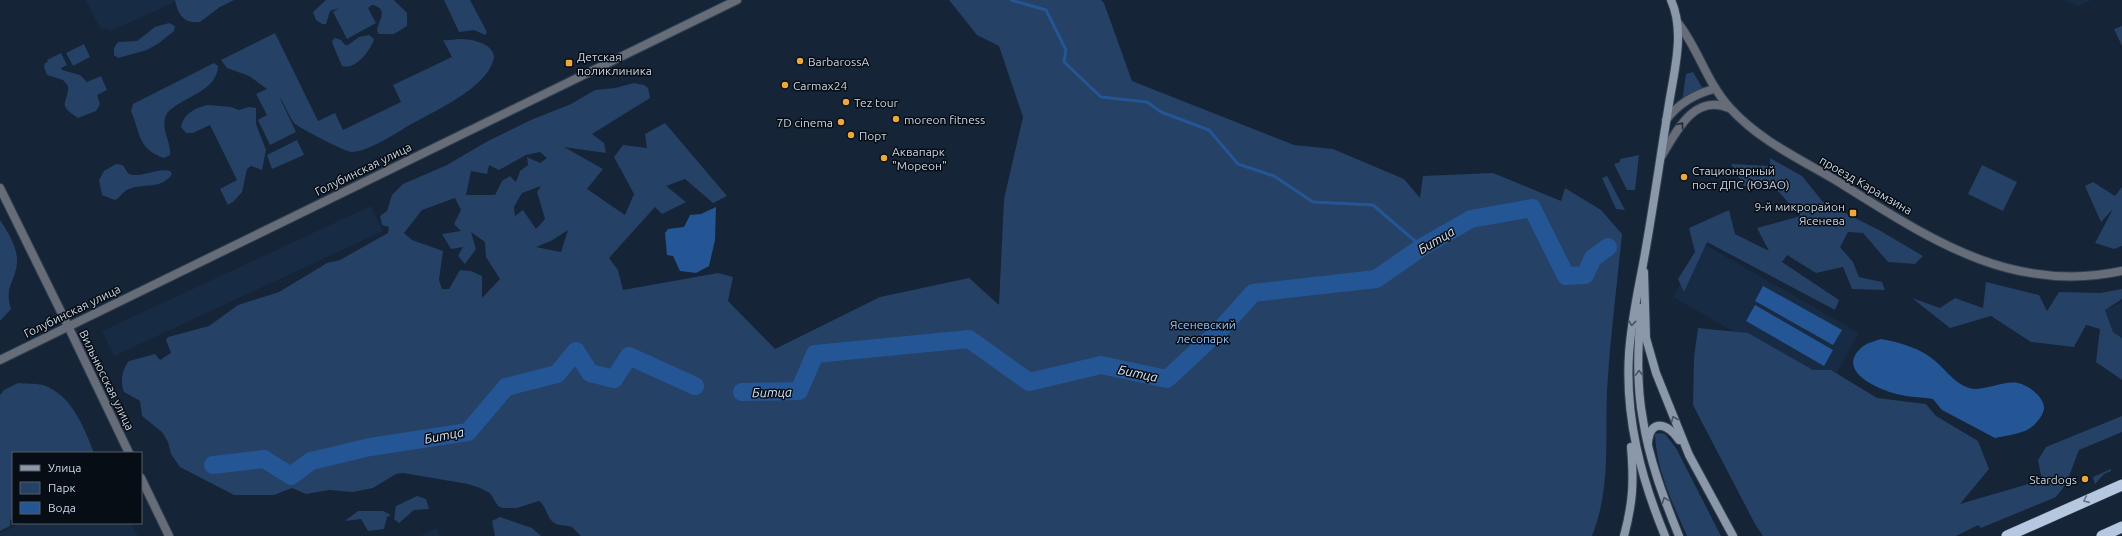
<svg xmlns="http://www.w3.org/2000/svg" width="2122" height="536" font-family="Ubuntu,sans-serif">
	<rect width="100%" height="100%" fill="#152437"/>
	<g fill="#182b44">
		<polygon points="86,0 179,0 111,31 101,28 98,24"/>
		<polygon points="2064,0 2092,0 2078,6"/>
		<polygon points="371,206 383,231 114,356 102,331"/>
		<polygon points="1702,243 1859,333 1829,386 1673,297"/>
		<polygon points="2122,302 2122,338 2113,332 2105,310"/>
		<polygon points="22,523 131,523 138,536 0,536 0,533"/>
		<polygon points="437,528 440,536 420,536"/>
	</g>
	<g fill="#254165" fill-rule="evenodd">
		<path d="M 175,0 L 234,0 L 220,7 L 200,22 C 184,24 178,15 175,0 Z"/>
		<path d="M 326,0 L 394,0 L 407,13 L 407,26 L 394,34 L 379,34 L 377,31 C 378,21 390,9 372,5 L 368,8 L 376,23 L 347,39 L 333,12 L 339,8 L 330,11 L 326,24 L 322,24 L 316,20 L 313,12 Z"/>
		<polygon points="444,0 470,0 487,32 485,35 474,30 459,32"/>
		<path d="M 949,0 L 1101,0 L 1104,3 L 1132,81 L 1294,145 L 1333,149 L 1404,179 L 1420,198 L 1423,176 L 1493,173 L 1561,201 L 1565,188 L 1601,210 L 1622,234 C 1617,286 1610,339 1607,392 C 1605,442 1611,488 1592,536 L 581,536 L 572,527 C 567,525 561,526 556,524 C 546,519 547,506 539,501 L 517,508 L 502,508 L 498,506 L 490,493 L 480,488 L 468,484 L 403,473 L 396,474 L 373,488 L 353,492 L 329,490 L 306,494 L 292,488 L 274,495 L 234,495 L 180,467 L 171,454 L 168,442 L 162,432 L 142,416 L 140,401 L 124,392 C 120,382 122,369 129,361 L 155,354 L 160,360 L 171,353 L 166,340 L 168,337 L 209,326 L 238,305 L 279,292 L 327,263 L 340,260 L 388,233 L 389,227 L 382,225 L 380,216 L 387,211 L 392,195 L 403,184 L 447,165 L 488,141 L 531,120 L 571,104 L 595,90 L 615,88 L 634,83 L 644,85 L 648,88 L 650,98 L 592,134 L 604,143 L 606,153 L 564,147 L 603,169 L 587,189 L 625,215 L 634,194 L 614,157 L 623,145 L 647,148 L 645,134 L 665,123 L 727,196 L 713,203 L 685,179 L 666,186 L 686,202 L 662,214 L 655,207 L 609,258 L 618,270 L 623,290 L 718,273 L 733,277 L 728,301 L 775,349 L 880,297 L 969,278 L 999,305 L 1004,199 L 1023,117 L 999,46 L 977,35 ZM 540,152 L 547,158 L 540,163 L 527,157 L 528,165 L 520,171 L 516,182 L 510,176 L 502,181 L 495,195 L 466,195 L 471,171 L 487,174 L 489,165 L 499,170 L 526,155 ZM 541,186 L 537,192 L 545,219 L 536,229 L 523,210 L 515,216 L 514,207 L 522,193 ZM 455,198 L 461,210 L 454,224 L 461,231 L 442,234 L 451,249 L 463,247 L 458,256 L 465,264 L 476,249 L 471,232 L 485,242 L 486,257 L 500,279 L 482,298 L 482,276 L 471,271 L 460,270 L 449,289 L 442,289 L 439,280 L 443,251 L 412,240 L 404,233 L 422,210 ZM 568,230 L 561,252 L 536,247 L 551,241 Z"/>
		<polygon points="169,23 175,26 174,31 159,43 147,50 118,58 114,55 114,48 118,42 137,41 155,27"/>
		<polygon points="2122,26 2122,46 2114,29"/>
		<path d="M 275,33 L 318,121 L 335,113 L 343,130 L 401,102 L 393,85 L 452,57 L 443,40 C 449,41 454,39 460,39 C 471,39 493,43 494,57 C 489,89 429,113 403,129 C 392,136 364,153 351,152 C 344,151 299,128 294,123 C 288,115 285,104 279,96 L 296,132 L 270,145 L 258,120 L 267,115 L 256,94 L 267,89 L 249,76 L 227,68 L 221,60 Z"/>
		<path d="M 369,35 L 374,39 C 371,50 355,71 342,66 L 333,45 L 332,41 L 335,38 L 341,40 L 345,45 L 348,45 L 359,37 Z"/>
		<polygon points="84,44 90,57 73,66 66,53"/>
		<path d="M 61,53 L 67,65 L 61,68 L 62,70 L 80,75 L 87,82 L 101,76 L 107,90 L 97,95 L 100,104 L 96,111 L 78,118 C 55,103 69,104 68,86 L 63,80 L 47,75 L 44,67 L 45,63 L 48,62 L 47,60 Z"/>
		<path d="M 214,63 L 218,66 C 217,92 183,96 167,113 C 159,129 172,142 170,155 L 164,158 C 137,149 140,131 131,111 L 133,104 Z"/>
		<polygon points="1693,72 1702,87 1700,91 1682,102 1686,74"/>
		<path d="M 208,105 L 231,107 L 239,110 L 249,107 L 256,108 L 256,124 L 266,150 L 262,170 L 251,166 L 247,169 L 242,192 L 234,201 L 228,205 L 220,189 L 237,180 L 210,125 L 193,133 L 186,133 L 181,127 C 184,113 195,108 208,105 Z"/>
		<polygon points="297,140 304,155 272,169 267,155"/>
		<polygon points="1639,155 1635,190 1627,190 1614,164 1620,162 1620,159"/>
		<polygon points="1770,158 1802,176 1823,202 1879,230 1923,256 1915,264 1888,262 1863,233 1848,232 1840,247 1853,262 1859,277 1882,282 1885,290 1852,289 1843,267 1816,273 1787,255 1782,262 1839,300 1835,310 1707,242 1684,292 1678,279 1695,252 1689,228 1729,210 1735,234 1769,251 1757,228 1801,216 1774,187 1744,186 1731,164 1770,166"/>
		<path d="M 116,164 L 122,165 C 125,167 126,171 128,173 C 137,180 158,167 170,171 L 172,174 C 162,190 143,183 129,189 C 123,191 120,198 115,200 L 102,195 L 99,180 L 104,171 Z"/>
		<polygon points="1982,165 2017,182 2003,211 1968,194"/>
		<polygon points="1607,176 1625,210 1616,209 1602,178"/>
		<polygon points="2093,182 2115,196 2122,187 2122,246 2114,249 2095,243 2113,209 2101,222 2085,186"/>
		<path d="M 0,220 C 8,232 18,248 17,263 C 15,283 4,286 11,309 L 0,321 Z"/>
		<polygon points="1986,282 2039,295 2047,311 2059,292 2100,293 2122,289 2122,299 2105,310 2113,332 2122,338 2122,380 2096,362 2100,329 2086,325 2074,347 2031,342 1991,316 1950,328 1912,298 1940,308 1955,298 1983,308"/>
		<polygon points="1698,328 1748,333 1813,370 1831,370 1877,398 1926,404 1936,416 1978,441 1989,469 1960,504 2042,480 2038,460 2046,447 2122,416 2122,432 2079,450 2066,484 2056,497 1981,528 1978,525 1956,536 1763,536 1755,524 1693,405 1694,357"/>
		<path d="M 18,383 C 26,384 35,383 43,385 C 71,394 84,427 94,453 L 13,453 L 13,521 L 10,519 L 10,526 L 0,531 L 0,395 L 4,390 Z"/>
		<path d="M 1660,433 L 1665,434 L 1676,448 L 1721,536 L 1687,536 C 1673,504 1656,469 1655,434 Z"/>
		<polygon points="2111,469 2111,471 2104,474 2095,484 2093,477"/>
		<polygon points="417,496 426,499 429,509 414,510 399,523 394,519 396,506"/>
		<polygon points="358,511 383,511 391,515 387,517 384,529 368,531 361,519 345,521"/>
		<polygon points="500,517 532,528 541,536 495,536 492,521"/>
	</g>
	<g fill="#245696">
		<polygon points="716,207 715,240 709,266 696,273 680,271 673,256 667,255 665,233 668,229 684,227 690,215 701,214"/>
		<polygon points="1763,286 1842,330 1833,345 1755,301"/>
		<polygon points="1755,305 1833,350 1824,366 1746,321"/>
		<path d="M 1881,339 C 1898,342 1920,348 1934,360 C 1944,368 1952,380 1964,386 C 1980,395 2000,380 2018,383 C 2028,385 2045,397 2044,409 C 2043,415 2038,421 2034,425 C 2025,434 2008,435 1995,438 L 1942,410 L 1933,399 C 1920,397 1905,397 1893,393 C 1874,387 1837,370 1861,348 C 1866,343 1875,341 1881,339 Z"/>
	</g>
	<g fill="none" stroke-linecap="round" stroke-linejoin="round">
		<polyline stroke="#245696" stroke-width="3" points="1011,0 1046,10 1066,50 1064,62 1101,97 1147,102 1161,112 1209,130 1238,164 1274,176 1313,202 1373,205 1422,247"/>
		<g stroke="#245696" stroke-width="18">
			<polyline points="742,392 799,391 815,354 969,339 1029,382 1101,365 1167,379 1221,329 1253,293 1376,279 1422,247 1471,219 1532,208 1566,276 1585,275 1593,258 1608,247"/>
			<polyline points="213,465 264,459 291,476 311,461 370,447 468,432 506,387 557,374 576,351 590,373 614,379 629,356 695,386"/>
		</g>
		<defs>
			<g id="minor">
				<polyline points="68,326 129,453"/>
				<polyline points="141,478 169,536"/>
			</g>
			<g id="tertiary">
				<path d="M 1678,23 C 1699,50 1707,83 1730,108 C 1760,141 1800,159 1837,181 C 1927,237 2010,295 2122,271"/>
				<path d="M 1666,120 C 1678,104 1695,94 1714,89"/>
				<path d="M 1661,157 C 1676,132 1694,93 1729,108"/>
				<polyline points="0,188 68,326"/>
				<polyline points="0,360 737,0"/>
			</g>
			<g id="secondary">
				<polyline points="1644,272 1646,338 1656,373 1689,455 1733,536"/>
				<path d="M 1641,308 C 1638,345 1636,383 1643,420 C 1649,460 1664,499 1679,536"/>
				<path d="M 1648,443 C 1650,417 1669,424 1679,440"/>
				<path d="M 1624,536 C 1633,502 1634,482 1631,447"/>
				<path d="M 1665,536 C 1641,478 1625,418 1629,354 C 1631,322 1638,291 1644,259 C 1653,209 1660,159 1668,110 C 1673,75 1686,33 1671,0"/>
			</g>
			<g id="trunk">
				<polyline points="2007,536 2122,485"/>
				<polyline points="2102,536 2122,527"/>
			</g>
		</defs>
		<use href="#minor" stroke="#324052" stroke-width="10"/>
		<use href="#tertiary" stroke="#324052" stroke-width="10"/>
		<use href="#secondary" stroke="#324052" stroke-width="10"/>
		<use href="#trunk" stroke="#324052" stroke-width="12"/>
		<use href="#minor" stroke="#666d78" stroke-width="8"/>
		<use href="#tertiary" stroke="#666d78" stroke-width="8"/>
		<use href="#secondary" stroke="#8b98a9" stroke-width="8"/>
		<use href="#trunk" stroke="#b6c8e0" stroke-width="11"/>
	</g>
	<defs><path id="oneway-chevron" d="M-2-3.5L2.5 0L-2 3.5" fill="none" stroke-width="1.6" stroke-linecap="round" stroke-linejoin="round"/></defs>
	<use stroke="#242a33" href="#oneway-chevron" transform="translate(1681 125) rotate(-52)"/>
	<g stroke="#49525f">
		<use href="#oneway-chevron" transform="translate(1632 323) rotate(96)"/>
		<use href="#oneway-chevron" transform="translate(1639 373) rotate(-92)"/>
		<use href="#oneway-chevron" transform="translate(1674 419) rotate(-112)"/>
		<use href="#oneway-chevron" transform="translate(1665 500) rotate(-110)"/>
	</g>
	<use stroke="#677485" href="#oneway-chevron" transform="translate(2086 500) rotate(156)"/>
	<g fill="#eca93a" stroke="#070d15" stroke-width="1.5">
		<circle cx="800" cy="61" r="4"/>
		<rect x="565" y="59" width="8" height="8" rx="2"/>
		<circle cx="785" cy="85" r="4"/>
		<circle cx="846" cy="102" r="4"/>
		<circle cx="896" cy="119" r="4"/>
		<circle cx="841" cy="122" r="4"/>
		<circle cx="851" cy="135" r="4"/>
		<circle cx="884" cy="158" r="4"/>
		<circle cx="1684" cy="177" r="4"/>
		<rect x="1849" y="209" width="8" height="8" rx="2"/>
		<circle cx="2085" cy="479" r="4"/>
	</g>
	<g text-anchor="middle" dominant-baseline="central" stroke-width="3" stroke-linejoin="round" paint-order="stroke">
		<g font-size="12" fill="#cad4e1" stroke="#070d15" text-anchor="start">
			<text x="577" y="56">Детская<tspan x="577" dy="14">поликлиника</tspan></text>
			<text x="808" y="61">BarbarossA</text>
			<text x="793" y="85">Carmax24</text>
			<text x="854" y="102">Tez tour</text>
			<text x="904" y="119">moreon fitness</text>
			<text x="833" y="122" text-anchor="end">7D cinema</text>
			<text x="859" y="135">Порт</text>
			<text x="892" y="151">Аквапарк<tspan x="892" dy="14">"Мореон"</tspan></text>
			<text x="1692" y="170">Стационарный<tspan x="1692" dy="14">пост ДПС (ЮЗАО)</tspan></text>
			<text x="1845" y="206" text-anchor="end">9-й микрорайон<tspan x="1845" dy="14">Ясенева</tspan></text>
			<text x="2077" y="479" text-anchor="end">Stardogs</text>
		</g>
		<g font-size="12" fill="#cad4e1" stroke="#070d15">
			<text transform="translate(363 169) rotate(-26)">Голубинская улица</text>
			<text transform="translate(1866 185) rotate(30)">проезд Карамзина</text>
			<text transform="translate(72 311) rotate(-26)">Голубинская улица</text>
			<text transform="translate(107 380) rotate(64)">Вильнюсская улица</text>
		</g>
		<g font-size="12" fill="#99c2f8" stroke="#070d15">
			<text x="1203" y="324">Ясеневский<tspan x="1203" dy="14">лесопарк</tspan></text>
		</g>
		<g font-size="13" font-style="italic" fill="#d7e5f7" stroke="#070d15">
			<text transform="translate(1436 240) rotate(-31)">Битца</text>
			<text transform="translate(1138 373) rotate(12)">Битца</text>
			<text transform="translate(772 392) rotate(-1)">Битца</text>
			<text transform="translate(444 435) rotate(-11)">Битца</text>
		</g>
	</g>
	<rect x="12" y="452" width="130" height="72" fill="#070d15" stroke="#555d67"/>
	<rect x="20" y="465" width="20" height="6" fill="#8b98a9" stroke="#555d67"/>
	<text x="48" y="472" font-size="12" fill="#cad4e1">Улица</text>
	<rect x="20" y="482" width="20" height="12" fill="#254165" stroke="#555d67"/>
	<text x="48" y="492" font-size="12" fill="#cad4e1">Парк</text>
	<rect x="20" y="502" width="20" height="12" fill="#245696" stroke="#555d67"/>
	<text x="48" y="512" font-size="12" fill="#cad4e1">Вода</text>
</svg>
